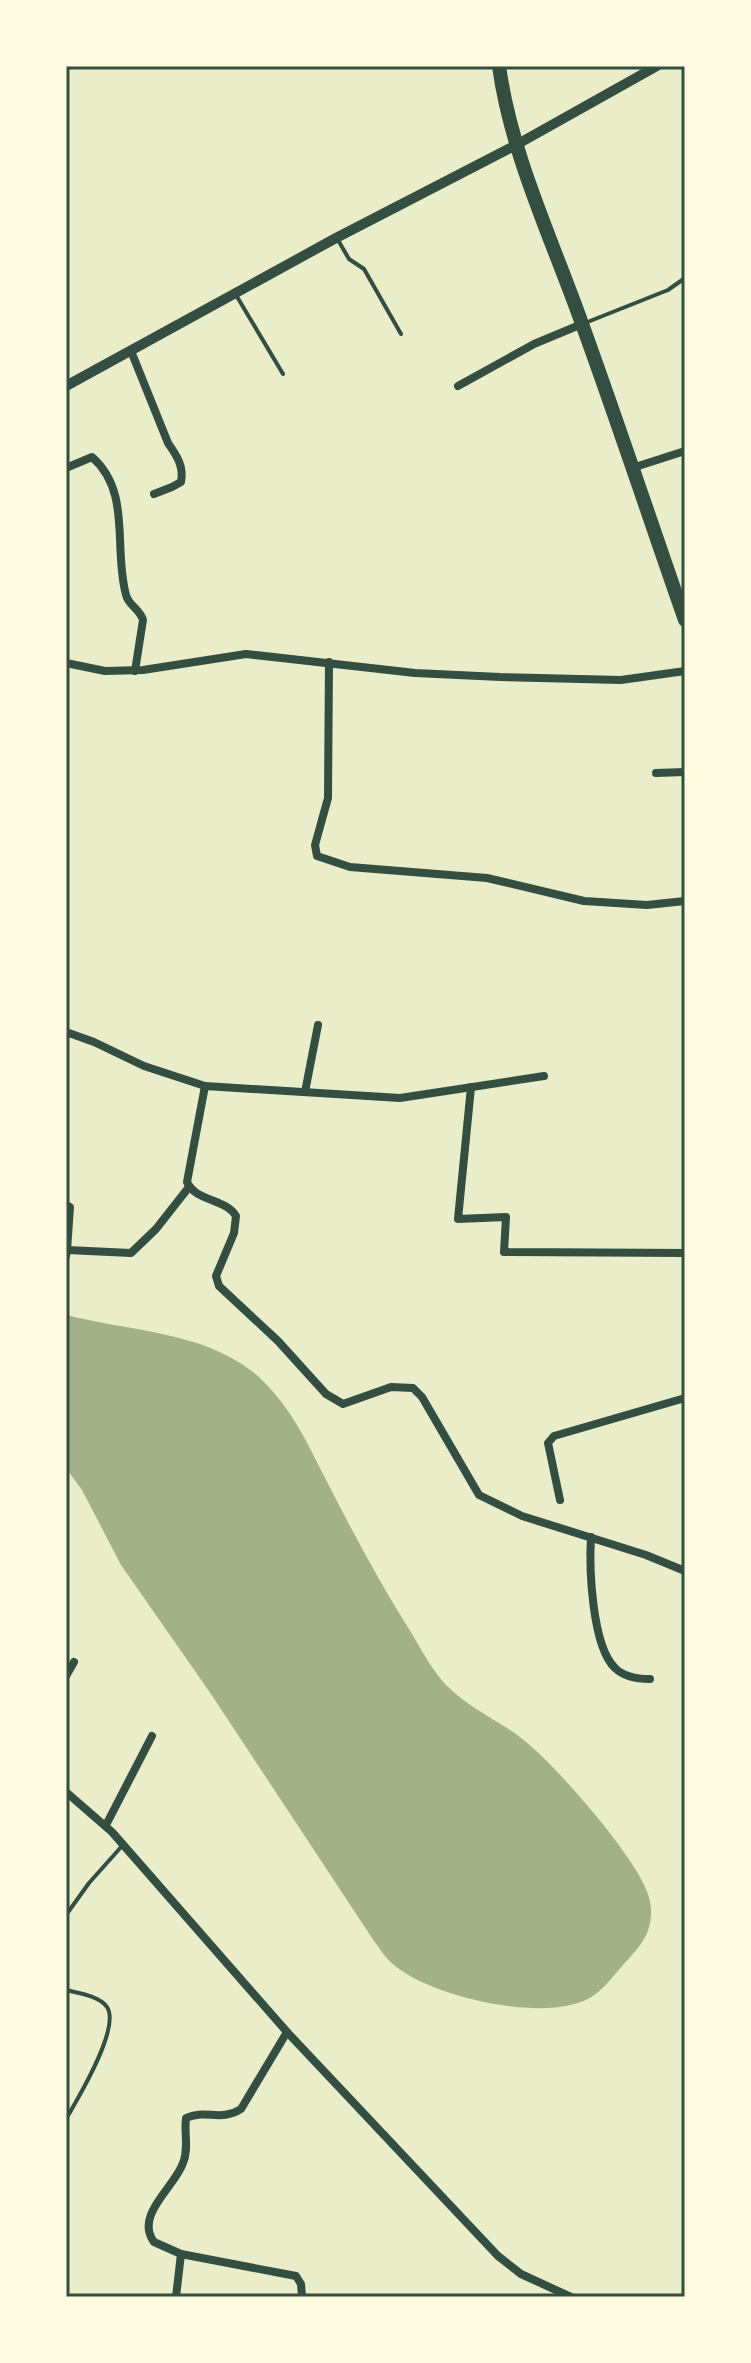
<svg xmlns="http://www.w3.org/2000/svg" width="751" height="2363" font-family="'Source Sans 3',sans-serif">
	<rect width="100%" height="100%" fill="#e9edc9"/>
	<path fill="#a3b18a" d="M 66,1315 C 128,1331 201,1331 253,1372 C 286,1400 303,1434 322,1472 C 350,1527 379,1582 412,1634 C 422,1651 433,1671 446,1685 C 469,1709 501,1721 526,1742 C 557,1767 644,1865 650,1901 C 655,1930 642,1945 623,1965 C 614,1975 604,1989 593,1996 C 550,2025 431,1997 394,1965 C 386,1959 380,1949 374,1941 L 211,1694 L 121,1565 L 82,1490 L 66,1468 Z"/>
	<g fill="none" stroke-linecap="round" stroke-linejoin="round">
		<g stroke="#344e41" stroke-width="4">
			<polyline points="338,240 349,259 364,269 401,334"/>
			<polyline points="236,295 283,374"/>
			<polyline points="585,323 668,290 685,278"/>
			<polyline points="66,1915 89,1883 122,1846"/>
			<path d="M 66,1990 C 78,1993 100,1996 107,2007 C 121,2028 77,2100 66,2119"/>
		</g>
		<g stroke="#344e41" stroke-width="8">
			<path d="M 131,351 L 168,443 C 177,456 184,466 181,482 L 172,487 L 154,494"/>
			<polyline points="458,386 534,344 582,324"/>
			<path d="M 66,468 L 92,457 C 132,492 113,548 126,595 C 128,605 140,609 143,620 L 135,671"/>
			<polyline points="632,468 685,451"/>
			<polyline points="329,662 328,798 315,845 317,856 350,867 487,878 584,901 647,905 685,901"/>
			<polyline points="66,663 105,671 143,670 246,654 415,673 500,677 621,680 685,671"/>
			<polyline points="656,773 685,772"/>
			<polyline points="66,1032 94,1042 144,1066 205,1086 400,1098 544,1076"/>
			<path d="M 205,1086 L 187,1182 C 196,1202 225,1198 236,1216 L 234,1233 L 216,1276 L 219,1286 L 278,1341 L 326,1394 L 343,1404 L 391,1387 L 413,1388 L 422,1397 L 479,1495 L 522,1516 L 646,1555 L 685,1571"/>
			<polyline points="471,1087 458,1219 506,1217 504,1252 685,1253"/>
			<polyline points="305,1092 318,1025"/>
			<polyline points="66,1205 70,1207 67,1250"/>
			<polyline points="66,1256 67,1250 131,1253 156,1229 189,1187"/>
			<polyline points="560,1500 548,1443 554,1436 685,1398"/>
			<path d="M 591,1537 C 589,1568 592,1646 615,1668 C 624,1677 638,1679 650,1679"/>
			<polyline points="66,1676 74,1662"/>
			<polyline points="66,1792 112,1832 287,2032 498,2256 521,2274 571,2297"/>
			<polyline points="106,1825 152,1736"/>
			<path d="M 287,2032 L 241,2109 C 221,2122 205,2109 186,2118 C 184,2133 189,2149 183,2163 C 175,2187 134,2215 154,2242 L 181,2254 L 296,2276 L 301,2284 L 302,2297"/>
			<polyline points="176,2297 181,2254"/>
		</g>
		<polyline stroke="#344e41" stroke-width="10" points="66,386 336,238 516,145 657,66"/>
		<path stroke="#344e41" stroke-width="14" d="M 499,66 C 511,154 551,237 581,321 C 617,420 650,520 685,620"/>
	</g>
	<rect width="751" height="2363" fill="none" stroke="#fefae0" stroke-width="136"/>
	<rect x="68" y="68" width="615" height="2227" fill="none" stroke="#344e41" stroke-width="3"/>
</svg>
